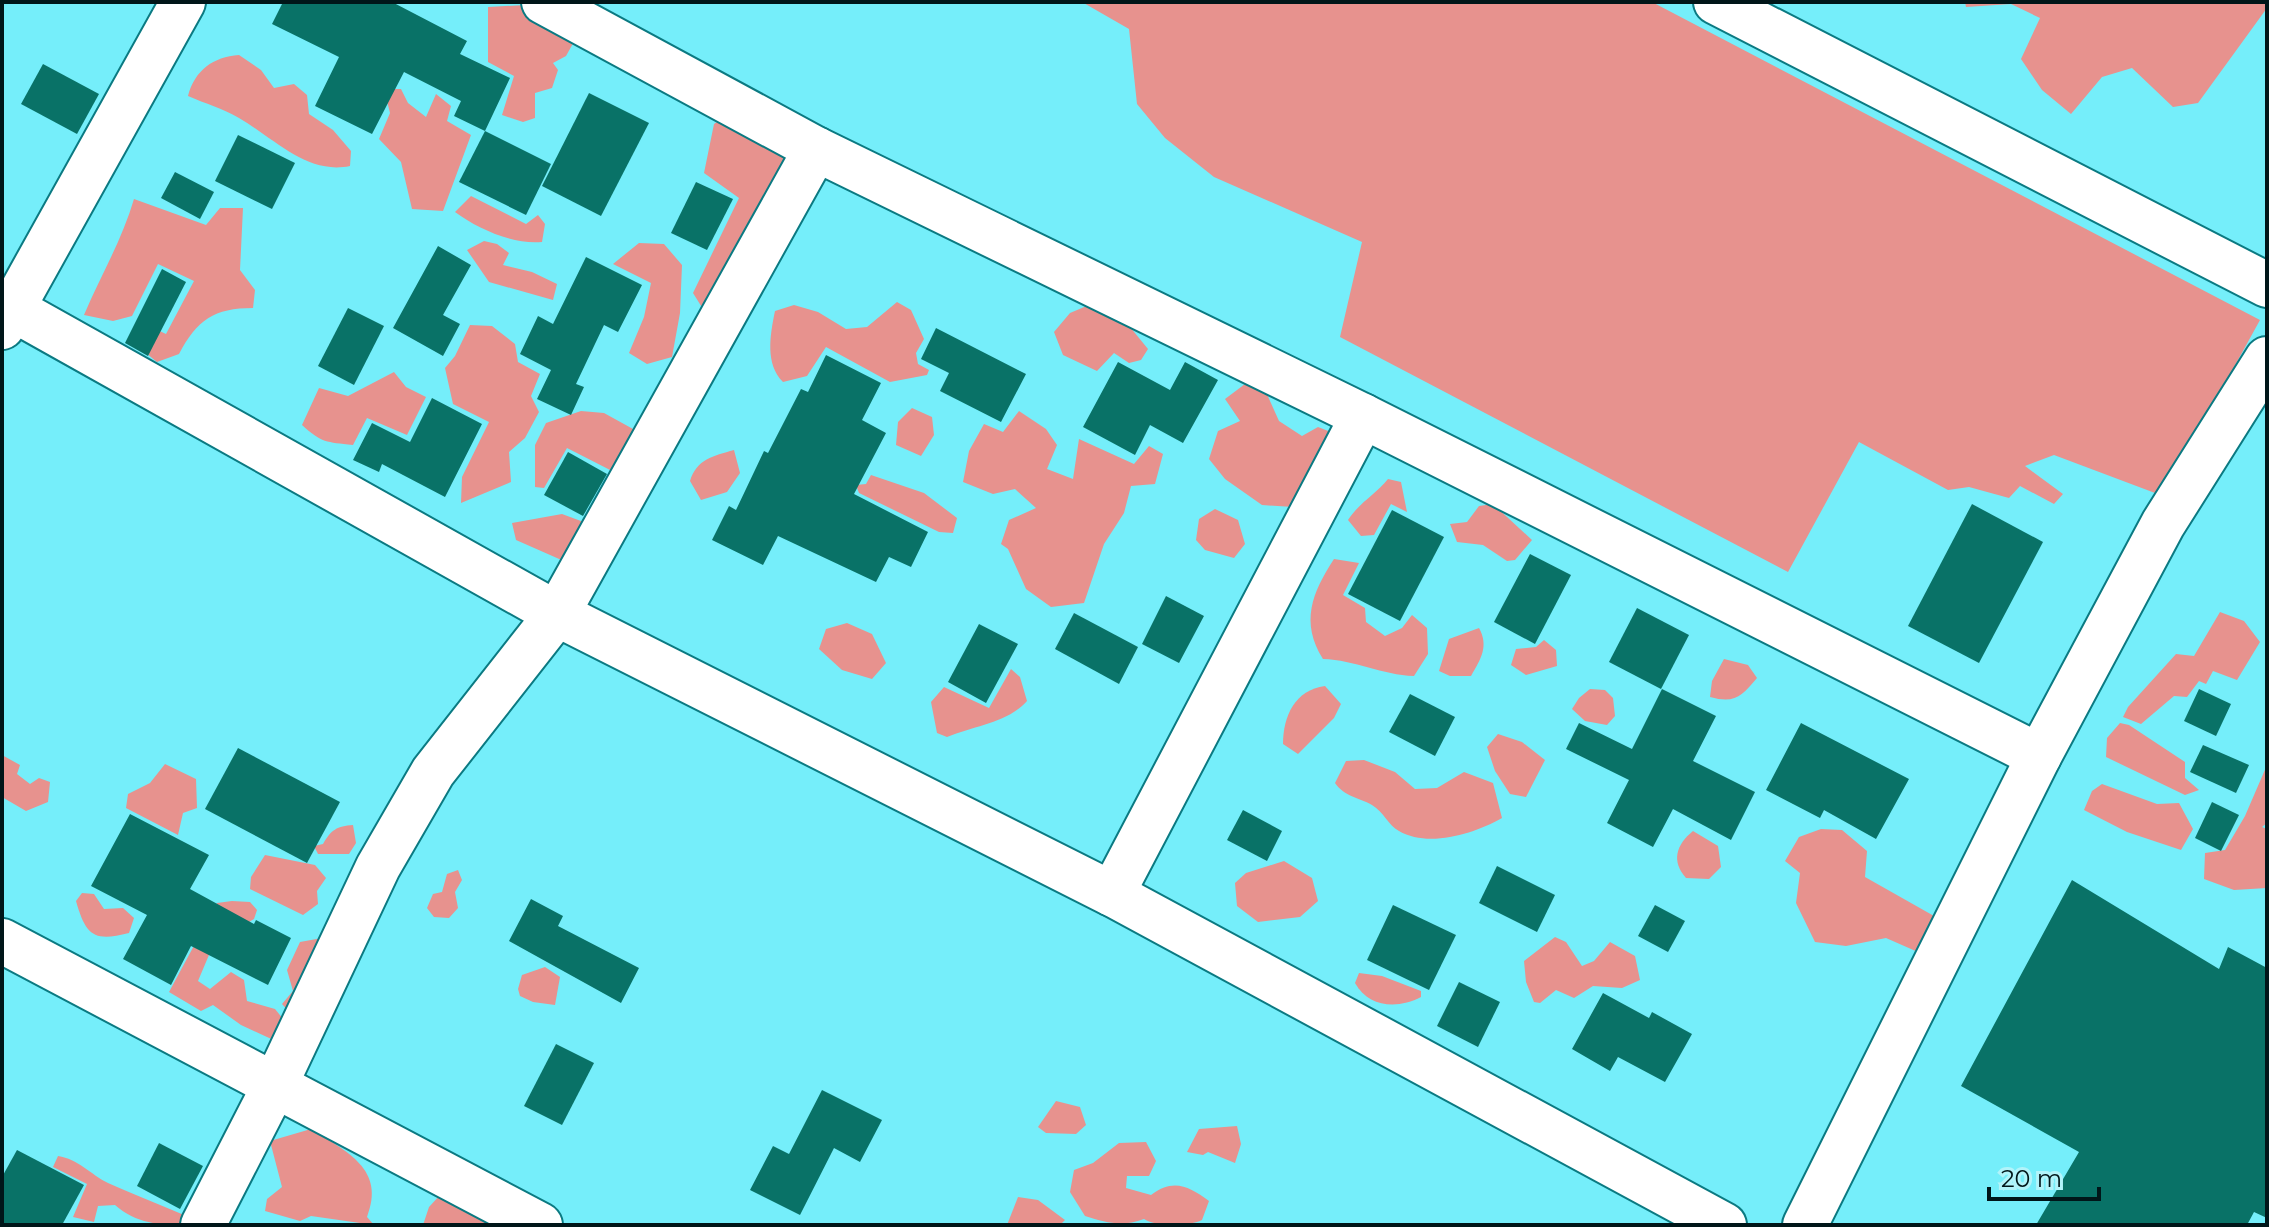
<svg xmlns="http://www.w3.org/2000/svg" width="2269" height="1227" font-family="Montserrat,sans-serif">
	<rect width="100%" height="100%" fill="#75eefa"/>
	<g fill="#e7928e">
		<polygon points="1082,2 1652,2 2260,320 2163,496 2054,455 2025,466 2063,494 2054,504 2020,486 2009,498 1969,487 1948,490 1859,442 1788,572 1340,337 1362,242 1214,177 1165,138 1137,104 1129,29"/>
		<polygon points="1965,2 2267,2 2267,8 2198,103 2173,107 2132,68 2102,77 2071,114 2042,90 2021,59 2040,18 2011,4 1966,7"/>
		<polygon points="526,5 576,38 566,56 553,63 558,70 552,88 535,93 535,118 523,122 502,115 514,76 488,62 488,7"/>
		<path d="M 239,55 L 261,70 L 274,88 L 294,84 L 307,95 L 309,114 L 333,130 L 351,151 L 350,166 C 307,175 275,139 239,118 C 222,108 206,104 188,96 C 195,70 213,57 239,55 Z"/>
		<polygon points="384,89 401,89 408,103 426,117 436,94 451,106 447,121 471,135 443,211 412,209 401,162 379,139 390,113"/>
		<polygon points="733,111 807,153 703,309 693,293 739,198 704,173 714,124"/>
		<path d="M 471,196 L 526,224 L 538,215 L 545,224 L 542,242 C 514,245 478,229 455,212 Z"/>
		<path d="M 134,199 L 206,225 L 220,208 L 243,208 L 240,270 L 255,290 L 253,308 C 214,308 197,320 179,354 L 157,362 L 141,349 L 147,325 L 166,334 L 194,281 L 158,264 L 132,316 L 113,321 L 84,315 C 101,275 122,240 134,199 Z"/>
		<polygon points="484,241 497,244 509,253 503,265 532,272 557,284 553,300 489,282 467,250"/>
		<polygon points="639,243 664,244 682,265 680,313 672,357 647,364 629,353 644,317 651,283 613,264"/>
		<path d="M 897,302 L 911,310 L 924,339 L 916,353 L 918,364 L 929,370 L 927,375 L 890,382 L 826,347 L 807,376 L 783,382 C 765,364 770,335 775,311 L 794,305 L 818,312 L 846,329 L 867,327 Z"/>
		<polygon points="1089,305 1130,327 1148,349 1141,360 1129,363 1114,353 1097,371 1063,355 1054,332 1070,313"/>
		<polygon points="470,325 492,326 515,344 518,362 540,374 531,396 539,412 525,438 509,452 511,482 461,503 462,477 489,422 453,404 445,368 455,356"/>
		<path d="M 394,372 L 406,387 L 426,397 L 407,435 L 367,418 L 353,445 C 326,442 322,443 302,425 L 319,388 L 348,396 Z"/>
		<polygon points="1245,384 1266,392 1279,421 1302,436 1318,427 1341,436 1293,507 1262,505 1225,479 1209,459 1218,431 1240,421 1225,399"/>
		<polygon points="912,408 932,417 934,435 921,456 896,445 898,422"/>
		<polygon points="581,411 604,413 653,440 566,562 516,540 512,523 562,514 589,524 616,473 567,448 544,488 535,487 535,445 546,423"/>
		<polygon points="1019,411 1046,429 1057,445 1047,469 1073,479 1079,439 1134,464 1149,446 1163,454 1155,484 1131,486 1124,513 1104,544 1084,603 1051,607 1026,589 1008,549 1001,544 1009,520 1036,508 1015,489 993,494 963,482 969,451 984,424 1003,432"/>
		<path d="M 734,450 L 740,473 L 727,492 L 701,500 L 690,481 C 697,459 713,456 734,450 Z"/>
		<polygon points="871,475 924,493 957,518 953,533 939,532 859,493 856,485 866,484"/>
		<path d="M 1388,479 L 1401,482 L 1407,512 L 1391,504 L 1374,535 L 1361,536 L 1348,520 C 1359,503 1376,494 1388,479 Z"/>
		<polygon points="1493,504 1532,540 1515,560 1507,561 1483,545 1457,542 1450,524 1467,522 1479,506"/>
		<polygon points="1215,509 1238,520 1245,544 1234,558 1205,550 1196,540 1199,519"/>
		<path d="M 1334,559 L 1359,563 L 1343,595 L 1365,608 L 1366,622 L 1385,636 L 1402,628 L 1412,615 L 1427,628 L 1428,654 L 1414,676 C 1382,675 1355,660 1323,659 C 1300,622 1312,593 1334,559 Z"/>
		<polygon points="2220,612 2244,621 2260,642 2237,680 2213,671 2206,684 2199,681 2187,697 2174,696 2141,724 2123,717 2128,707 2176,654 2194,656"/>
		<polygon points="847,623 872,634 886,663 872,679 842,670 819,649 826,629"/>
		<path d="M 1479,628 C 1489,646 1481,659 1471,676 L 1450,676 L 1439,671 L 1449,639 Z"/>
		<polygon points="1544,640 1556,650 1557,666 1526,675 1511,665 1516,649 1536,647"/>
		<path d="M 1724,659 L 1748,665 L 1757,678 C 1742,696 1735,704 1710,697 L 1712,681 Z"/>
		<path d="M 1011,669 L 1020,677 L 1027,701 C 1007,723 976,725 947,737 L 937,733 L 931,702 L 944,687 L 989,708 Z"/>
		<path d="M 1325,686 L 1341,704 L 1334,718 L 1298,754 L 1283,744 C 1283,716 1295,690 1325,686 Z"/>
		<polygon points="1590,689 1605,690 1613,698 1615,716 1607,725 1585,721 1572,709 1579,698"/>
		<polygon points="2120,723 2129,725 2185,762 2185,778 2199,790 2185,795 2106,757 2107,738"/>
		<polygon points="1498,734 1522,742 1545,760 1526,797 1510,794 1495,771 1487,747"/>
		<polygon points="2,755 20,765 17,774 30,784 39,778 50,782 48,802 26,811 2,797"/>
		<path d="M 1364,760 L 1395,772 L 1415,789 L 1437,788 L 1464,772 L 1493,783 L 1502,818 C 1474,834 1428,848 1399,831 C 1388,825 1384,812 1372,805 C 1358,797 1345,797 1335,783 L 1346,761 Z"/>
		<polygon points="165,764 196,779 197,808 183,813 178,835 126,808 128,794 150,783"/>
		<polygon points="2267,765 2267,823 2262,827 2267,829 2267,888 2234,890 2204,879 2205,853 2225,850 2245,816"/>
		<polygon points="2102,784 2157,804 2179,803 2193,829 2181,850 2127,832 2084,810 2092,791"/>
		<path d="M 353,825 L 356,843 L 349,854 L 318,854 L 314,846 L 323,844 C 331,830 337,826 353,825 Z"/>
		<polygon points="1821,829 1842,830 1867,851 1865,877 1934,916 1945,941 1927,956 1886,938 1846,946 1815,942 1796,903 1800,873 1785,861 1799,837"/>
		<path d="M 1693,831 L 1718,846 L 1721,867 L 1709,879 L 1686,878 C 1671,861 1676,845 1693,831 Z"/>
		<polygon points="265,855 315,865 326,878 317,891 318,904 303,915 250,889 251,877"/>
		<polygon points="1284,861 1312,878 1318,901 1300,917 1258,922 1237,906 1235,883 1246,873"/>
		<polygon points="458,870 462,880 455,892 458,908 449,918 434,917 427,908 433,894 442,892 447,874"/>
		<path d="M 82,893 L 94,894 L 104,909 L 123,908 L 134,918 L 129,933 C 94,942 86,936 76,901 Z"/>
		<polygon points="232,901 250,902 257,910 254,919 214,943 198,981 210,989 231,972 244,980 247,1001 275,1009 292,1030 280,1043 241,1025 213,1005 201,1011 169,992 217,903"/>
		<polygon points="333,936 294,1017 282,1004 293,991 287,970 300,942"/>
		<polygon points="1555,937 1566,942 1582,966 1594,961 1610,942 1635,956 1640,980 1622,988 1593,986 1574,998 1556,990 1540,1003 1534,1002 1526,982 1524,961"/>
		<polygon points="545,967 560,977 555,1005 533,1002 520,996 518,989 522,975"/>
		<path d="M 1359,973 L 1382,976 L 1421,991 L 1421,997 C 1398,1009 1369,1008 1355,983 Z"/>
		<polygon points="1056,1101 1080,1107 1086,1125 1076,1134 1046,1133 1038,1127"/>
		<polygon points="1237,1126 1241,1144 1235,1163 1208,1152 1203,1155 1187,1152 1199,1129"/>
		<path d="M 311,1129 C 347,1152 386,1169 367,1217 L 374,1225 L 311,1216 L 300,1221 L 265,1211 L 267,1199 L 282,1187 L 270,1141 Z"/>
		<path d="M 1146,1142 L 1156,1161 L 1149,1176 L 1127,1176 L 1126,1188 L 1151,1195 C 1173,1178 1189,1186 1209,1201 L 1202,1220 C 1187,1227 1157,1227 1144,1219 C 1122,1227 1107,1223 1085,1216 L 1070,1192 L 1074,1170 L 1093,1163 L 1119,1143 Z"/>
		<path d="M 58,1156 C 78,1159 90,1174 108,1183 C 132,1194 159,1204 184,1215 L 192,1198 L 199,1202 L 201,1225 C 168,1225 140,1227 115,1205 L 98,1206 L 94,1222 L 73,1217 L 87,1184 L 53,1167 Z"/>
		<polygon points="442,1193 494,1225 423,1225 429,1207"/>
		<polygon points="1018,1197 1038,1200 1065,1220 1060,1225 1007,1225"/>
	</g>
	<g fill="#097267">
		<polygon points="283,2 392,2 467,41 460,54 510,78 485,131 454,116 461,101 404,72 372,134 315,106 339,57 272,24"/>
		<polygon points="43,64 99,94 77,134 21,104"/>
		<polygon points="589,93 649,123 601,216 542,186"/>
		<polygon points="485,131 551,164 526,215 459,182"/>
		<polygon points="238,135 295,163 272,209 215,181"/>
		<polygon points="175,172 214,192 200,219 161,198"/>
		<polygon points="696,182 733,199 707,250 671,233"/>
		<polygon points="438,246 471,265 443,315 460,324 443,356 393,328"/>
		<polygon points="586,257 642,285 618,332 604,325 576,384 584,387 571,415 537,399 551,370 520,354 538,316 553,324"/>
		<polygon points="162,269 186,282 148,356 125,343"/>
		<polygon points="348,308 384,326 354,385 318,366"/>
		<polygon points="936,328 1026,374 1001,422 940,391 949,373 921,359"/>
		<polygon points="826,355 881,383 862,420 886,433 854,494 928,532 911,567 889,557 876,582 778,536 763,565 712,540 729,506 736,510 764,451 768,453 801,389 808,392"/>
		<polygon points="1118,362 1170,390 1185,362 1218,380 1183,443 1150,425 1135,455 1083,427"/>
		<polygon points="432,398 482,424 445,497 382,464 379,472 353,460 372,423 410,442"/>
		<polygon points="568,452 607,474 583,516 544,495"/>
		<polygon points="1972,504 2043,542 1979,663 1908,626"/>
		<polygon points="1392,510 1444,537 1400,621 1348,594"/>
		<polygon points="1530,554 1571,575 1535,644 1494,622"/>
		<polygon points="1166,596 1204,616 1179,663 1142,644"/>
		<polygon points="1637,608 1689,635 1661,689 1609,662"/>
		<polygon points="1074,613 1138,647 1119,684 1055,649"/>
		<polygon points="979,624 1018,644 986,703 948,682"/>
		<polygon points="1662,689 1716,716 1693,761 1755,792 1731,840 1673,809 1653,847 1607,823 1629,780 1566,749 1579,723 1632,749"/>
		<polygon points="2199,689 2231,704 2216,736 2184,721"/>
		<polygon points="1410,694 1455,717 1435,756 1389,732"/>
		<polygon points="1801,723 1909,779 1876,839 1824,810 1820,818 1766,790"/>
		<polygon points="2203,745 2249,765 2236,793 2190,772"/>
		<polygon points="238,748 340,802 307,863 205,809"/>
		<polygon points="2212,802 2239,815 2221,851 2195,838"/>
		<polygon points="1243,810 1282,831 1267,861 1227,840"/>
		<polygon points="130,814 209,855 190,889 254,924 256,920 291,938 268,985 191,946 171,985 123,959 147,915 91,886"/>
		<polygon points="1497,866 1555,895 1537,932 1479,903"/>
		<polygon points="2072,880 2219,969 2228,947 2267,968 2267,1218 2254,1212 2247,1225 2036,1225 2079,1152 1961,1086"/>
		<polygon points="531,899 563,916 558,926 639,968 621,1003 509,941"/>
		<polygon points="1393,905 1456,935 1429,990 1367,960"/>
		<polygon points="1655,905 1685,921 1668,952 1638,936"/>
		<polygon points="1459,982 1500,1002 1478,1047 1437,1026"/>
		<polygon points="1603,993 1649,1018 1652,1012 1692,1034 1665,1082 1618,1057 1610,1071 1572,1049"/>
		<polygon points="556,1044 594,1063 562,1125 524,1106"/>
		<polygon points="822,1090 882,1120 860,1162 834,1148 800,1215 750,1190 773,1146 789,1154"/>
		<polygon points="159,1143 203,1166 180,1209 137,1186"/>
		<polygon points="17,1150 84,1185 62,1225 2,1225 2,1177"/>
	</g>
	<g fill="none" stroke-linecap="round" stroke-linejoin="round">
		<defs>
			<g id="minor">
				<polyline points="544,2 816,149 1363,416 2039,756"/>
				<polyline points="1716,2 2267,285"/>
				<polyline points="2,303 557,614 1112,894 1724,1225"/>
				<polyline points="2,327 183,2"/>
				<polyline points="1112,894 1363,416"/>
				<polyline points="2,941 540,1225"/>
				<polyline points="203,1225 276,1083 378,867 433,772 557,614 816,149"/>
				<polyline points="1805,1225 2039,756 2163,524 2267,359"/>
			</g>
		</defs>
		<use href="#minor" stroke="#0b7a82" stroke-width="48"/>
		<use href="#minor" stroke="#fff" stroke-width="44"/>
	</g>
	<rect width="2269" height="1227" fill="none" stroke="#001619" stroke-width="8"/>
	<path d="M1989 1187v12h110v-12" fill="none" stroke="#001619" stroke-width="4"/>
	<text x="2001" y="1187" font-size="24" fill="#001619" stroke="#b2f4fa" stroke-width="6" paint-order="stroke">20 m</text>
</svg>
